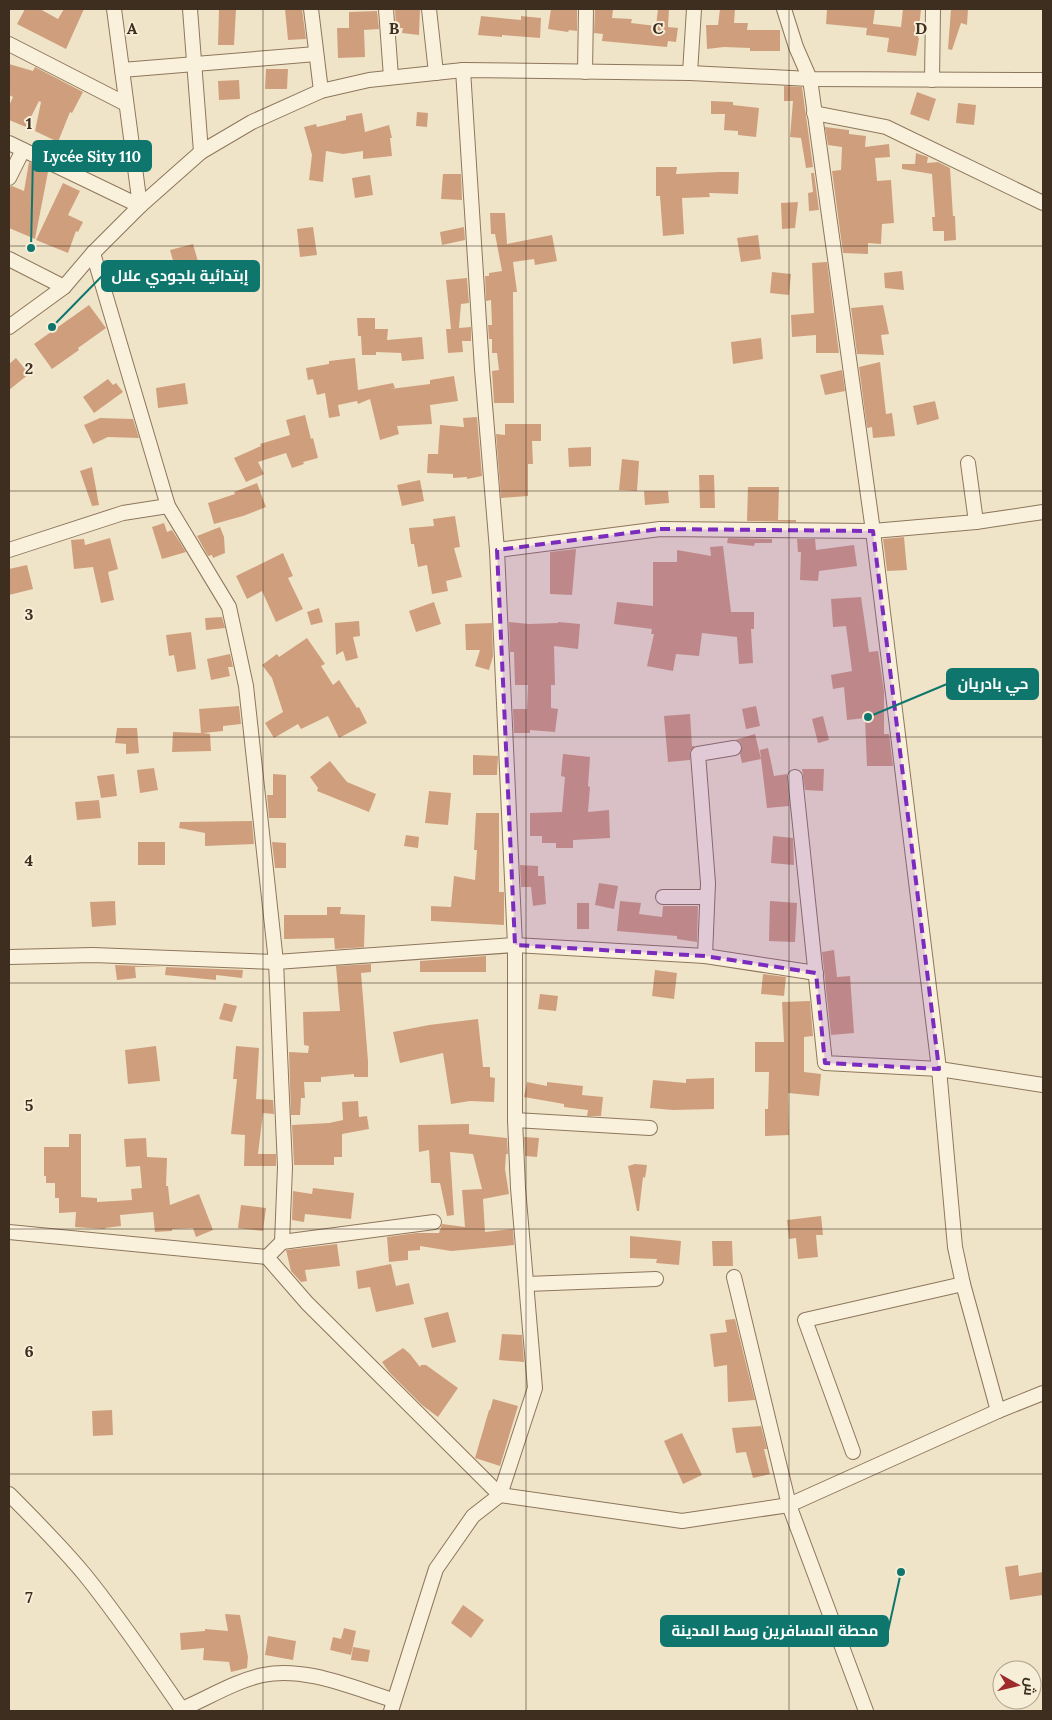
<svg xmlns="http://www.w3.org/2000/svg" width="1052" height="1720" font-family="Lora,Cairo,serif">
	<rect width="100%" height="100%" fill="#f0e4c8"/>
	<g fill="#cf9f7d">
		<polygon points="25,9 40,9 58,19 64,9 84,9 66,49 17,24"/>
		<polygon points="219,9 236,9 234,45 218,45"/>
		<polygon points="285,9 302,9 306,39 288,40"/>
		<polygon points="405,9 420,9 419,35 402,33 403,28 396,28 395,10"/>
		<polygon points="551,9 577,9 577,31 569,30 568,32 548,29"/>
		<polygon points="595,9 613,10 612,18 632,19 631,23 656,26 658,9 669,9 668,27 678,28 676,42 668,41 667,47 602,41 603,34 594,33"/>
		<polygon points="720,9 735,9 734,23 748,23 747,30 780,30 780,51 750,51 750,48 724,47 707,49 706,25 718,25"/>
		<polygon points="827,9 875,9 873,24 901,27 903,9 921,9 918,38 919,38 916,56 887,52 889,38 866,35 867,28 826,24"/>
		<polygon points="951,9 968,9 967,25 961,23 952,50 948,49"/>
		<polygon points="377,11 379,29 364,30 365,57 338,58 337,28 349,28 349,12"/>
		<polygon points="481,16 521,20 521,16 541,18 540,38 502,35 502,37 478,35"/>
		<polygon points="9,64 33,71 35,67 83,92 72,113 70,112 58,142 35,131 41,102 39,101 26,127 9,120 9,106 13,97 9,95"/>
		<polygon points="266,69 288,69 287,89 265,89"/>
		<polygon points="239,80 240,99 219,100 218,81"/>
		<polygon points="784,86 802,87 813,167 806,168 801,138 790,137 793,101 784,101"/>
		<polygon points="917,92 936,99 929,121 910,114"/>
		<polygon points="711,101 733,102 733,105 759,108 756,137 738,135 738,131 724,130 725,114 711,114"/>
		<polygon points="958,103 976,105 974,125 956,123"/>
		<polygon points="417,112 428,113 427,127 416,126"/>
		<polygon points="362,113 365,132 389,125 392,138 390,138 392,156 363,159 363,151 343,154 326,151 323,182 309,180 312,155 304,127 316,124 317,127 346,120 346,116"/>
		<polygon points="825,127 849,130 849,134 866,136 865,147 889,144 890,157 875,158 877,181 891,180 894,223 882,224 881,244 868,243 868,254 843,253 832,171 841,170 842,147 828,145"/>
		<polygon points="916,153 928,157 927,163 938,162 950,168 953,216 955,216 956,240 944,241 944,231 933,231 932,217 935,217 932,174 902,169 902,164 915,164"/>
		<polygon points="29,162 48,172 35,239 9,228 9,187 12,186 24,191"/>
		<polygon points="656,167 677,167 676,174 719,172 739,172 738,194 709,193 710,197 682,198 684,234 663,236 660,196 656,196"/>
		<polygon points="811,173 814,173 819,210 809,211 808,193 813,192"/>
		<polygon points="443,174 461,174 462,200 441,199"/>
		<polygon points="370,175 373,195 355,198 352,178"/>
		<polygon points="63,183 80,191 68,215 83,222 78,232 76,231 68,253 36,240"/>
		<polygon points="798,202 795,228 782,229 781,203"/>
		<polygon points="490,213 505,213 507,244 552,235 557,261 535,265 534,259 513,262 517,292 513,292 514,403 494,403 492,371 499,370 497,353 492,353 492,339 489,339 488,325 492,325 491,300 486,301 485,276 489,276 489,273 502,271 495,234 491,234"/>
		<polygon points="313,227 317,255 300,257 297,229"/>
		<polygon points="464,227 465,240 442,245 440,232"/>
		<polygon points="758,235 761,259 741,262 737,238"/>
		<polygon points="193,244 199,265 176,271 170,250"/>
		<polygon points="827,262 839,353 816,353 816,335 792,337 791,315 814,313 812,263"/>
		<polygon points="902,271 904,290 885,288 884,273"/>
		<polygon points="772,272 791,274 789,295 770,293"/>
		<polygon points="467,278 469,303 461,304 459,328 471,327 471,341 462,341 463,352 448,353 446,329 451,329 446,280"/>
		<polygon points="89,305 106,328 78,348 79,350 52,369 34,344"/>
		<polygon points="883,305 889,334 881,335 884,355 857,354 851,308"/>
		<polygon points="357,318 375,318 375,329 388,329 387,340 422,337 424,359 402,361 401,353 376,352 376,355 362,355 361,336 358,336"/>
		<polygon points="761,338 763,359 733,364 731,342"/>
		<polygon points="16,358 29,374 9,390 9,364"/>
		<polygon points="355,358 358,390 393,383 395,388 390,389 430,384 430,380 454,376 458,401 430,405 432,424 397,426 399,434 380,440 370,399 358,404 357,401 338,405 340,416 329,418 325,393 317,395 313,379 308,380 306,368 329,364 329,361"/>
		<polygon points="880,362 886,414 892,413 895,436 873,438 872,427 867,428 859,367"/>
		<polygon points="842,370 845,391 825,395 820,375"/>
		<polygon points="108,379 113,385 116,383 123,392 94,413 83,397"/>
		<polygon points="185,383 188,404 158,408 156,388"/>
		<polygon points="935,401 939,419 917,425 913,406"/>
		<polygon points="305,415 311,439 313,438 318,458 303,462 304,464 292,468 286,453 258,462 264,474 246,482 234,458 261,446 260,444 290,435 286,420"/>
		<polygon points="477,417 482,476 467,479 467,477 453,478 453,474 427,473 428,454 438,454 440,425 464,427 463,418"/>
		<polygon points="100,418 133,419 139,438 108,437 93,444 84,425"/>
		<polygon points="505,424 541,424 541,441 532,441 533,464 528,464 528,496 501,498 496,434 505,435"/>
		<polygon points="591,447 591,466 569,467 568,448"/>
		<polygon points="622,459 639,461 637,491 619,490"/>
		<polygon points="92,467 99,505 92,506 80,471"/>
		<polygon points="699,475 714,475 715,508 700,508"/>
		<polygon points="420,480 424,501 402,506 397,485"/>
		<polygon points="257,483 266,507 243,516 214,524 208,503 235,494 234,492"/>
		<polygon points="748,487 779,487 778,520 796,520 796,522 747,521"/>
		<polygon points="644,491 668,491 669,503 645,505"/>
		<polygon points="455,516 460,547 454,548 462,577 446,581 448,591 432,594 427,565 418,567 414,544 411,544 409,528 434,526 433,519"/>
		<polygon points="164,523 167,532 172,530 186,552 162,559 152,527"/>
		<polygon points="220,527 224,537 225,553 213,558 212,555 208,556 197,536"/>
		<polygon points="904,537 907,570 887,571 883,539"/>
		<polygon points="110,538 118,569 108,572 114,600 101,603 93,567 74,569 71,540 84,539 85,545"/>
		<polygon points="728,538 772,539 772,543 755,543 754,546 727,543"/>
		<polygon points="797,539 815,539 816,550 854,545 857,566 819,571 818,581 800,580 801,552 798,552"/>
		<polygon points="723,546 731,612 754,612 754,629 751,629 753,663 739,664 737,637 702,633 699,656 676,654 673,671 647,666 654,634 651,634 652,629 614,624 617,602 653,606 653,562 677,562 677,550 711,556 710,547"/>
		<polygon points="576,549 572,595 550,594 550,552"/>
		<polygon points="283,553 293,576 288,578 303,609 276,622 262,591 247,599 236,576"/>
		<polygon points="27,565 33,589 9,595 9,569"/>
		<polygon points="861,597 869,652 878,651 884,691 884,734 889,734 893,766 867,766 865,718 847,720 844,687 833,689 831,675 852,671 846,626 833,627 831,599"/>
		<polygon points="434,602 441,624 416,632 409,611"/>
		<polygon points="319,608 323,622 311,625 307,612"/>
		<polygon points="222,617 225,628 206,630 205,618"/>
		<polygon points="359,621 360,636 353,637 358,658 346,661 343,651 336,655 335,623"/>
		<polygon points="509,622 529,624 558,623 558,622 580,624 578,649 554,646 555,685 551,685 551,708 558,709 555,732 530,730 530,733 514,733 513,709 527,709 528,685 515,685 514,652 510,652"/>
		<polygon points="492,623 493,656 489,670 475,666 480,650 466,650 465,624"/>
		<polygon points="191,632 196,669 177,672 174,655 169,656 166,635"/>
		<polygon points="307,638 325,664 321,666 333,685 339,680 357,708 359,707 367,723 339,738 328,716 301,729 298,724 274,738 265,723 283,712 272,678 262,665 277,654 279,657"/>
		<polygon points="230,654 233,667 228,667 230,676 211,680 207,659"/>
		<polygon points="239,706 241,724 223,726 223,731 203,733 210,734 211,751 172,752 173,732 201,733 199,709"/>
		<polygon points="756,706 760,726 746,729 742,709"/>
		<polygon points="690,714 692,746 695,746 690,751 690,760 668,762 664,716"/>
		<polygon points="823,716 829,740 818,743 812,719"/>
		<polygon points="117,728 137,728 139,753 126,754 126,744 115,743"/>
		<polygon points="755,734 761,759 742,763 740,754 742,746 740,742 735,740"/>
		<polygon points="768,748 774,776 787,774 789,806 767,808 760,750"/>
		<polygon points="563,754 590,757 588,786 590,787 588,812 609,810 610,838 573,840 573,848 556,848 556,843 542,843 542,836 530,836 530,813 562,812 565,777 561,776"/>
		<polygon points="473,755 498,756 497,775 473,775"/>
		<polygon points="330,761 347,782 376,794 369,812 317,791 318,788 310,777"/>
		<polygon points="154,768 158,790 140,793 137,770"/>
		<polygon points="802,769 824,769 823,791 805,790"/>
		<polygon points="114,774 117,796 101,798 97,776"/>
		<polygon points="273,774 286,775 286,818 269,818 267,795 273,795"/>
		<polygon points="429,791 451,793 448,825 425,823"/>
		<polygon points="99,800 101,818 77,820 75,802"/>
		<polygon points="476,813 499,813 499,892 504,892 504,925 431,921 431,906 451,907 454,876 475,880 477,850 474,850"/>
		<polygon points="252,821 254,844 205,846 205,833 179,828 180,822"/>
		<polygon points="406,835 419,837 418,848 404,846"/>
		<polygon points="773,836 793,838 794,865 771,863"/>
		<rect x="138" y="842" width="27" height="23"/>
		<polygon points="272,842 286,843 286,868 275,868"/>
		<polygon points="520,865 538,866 538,876 544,876 546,904 533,906 531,887 521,887"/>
		<polygon points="599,883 618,886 614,909 595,905"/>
		<polygon points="115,901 116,925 92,927 90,902"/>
		<polygon points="620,901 641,903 639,914 662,917 663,906 698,906 697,942 677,939 677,936 617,931"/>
		<polygon points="770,901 797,903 795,942 769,941"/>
		<rect x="577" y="903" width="12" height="26"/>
		<polygon points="327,907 341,907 340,914 365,915 364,947 369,947 335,949 334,938 284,939 284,915 327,915"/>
		<polygon points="834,950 837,977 850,976 854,1033 831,1035 822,952"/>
		<polygon points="486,956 486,972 420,972 420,961"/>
		<polygon points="371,964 371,972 361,973 368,1061 368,1077 354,1077 354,1074 321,1077 321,1082 304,1082 305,1098 301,1098 300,1115 291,1115 289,1052 308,1053 309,1046 304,1045 303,1012 340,1011 336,966"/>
		<polygon points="115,965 243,970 242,978 216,975 216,980 165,975 166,967 135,967 136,978 117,980"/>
		<polygon points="655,970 677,973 674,999 652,996"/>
		<polygon points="763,974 786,977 784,996 761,994"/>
		<polygon points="540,994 558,996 556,1011 538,1009"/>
		<polygon points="810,1001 813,1036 804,1037 804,1072 821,1074 819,1096 788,1093 789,1135 765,1136 765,1109 768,1109 769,1072 755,1072 755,1042 784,1042 782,1002"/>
		<polygon points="224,1003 237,1006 232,1022 219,1019"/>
		<polygon points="478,1019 483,1067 490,1067 490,1077 495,1078 494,1102 470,1101 451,1104 443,1053 400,1063 393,1032 429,1025"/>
		<polygon points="156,1046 160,1081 128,1084 125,1050"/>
		<polygon points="236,1046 259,1048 256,1099 273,1100 274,1114 263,1113 258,1154 276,1154 276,1166 244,1166 245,1135 231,1134 237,1079 233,1079"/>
		<polygon points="714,1078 714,1109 673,1110 650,1108 653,1080 686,1083 686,1079"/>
		<polygon points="527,1082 547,1086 547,1082 583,1086 582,1095 603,1097 601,1116 587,1116 588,1110 564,1107 564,1104 524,1097"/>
		<polygon points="358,1101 359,1117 367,1116 369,1129 342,1134 342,1157 334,1157 334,1165 294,1165 292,1125 329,1123 343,1120 342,1102"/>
		<polygon points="469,1124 469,1134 507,1138 508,1154 506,1154 505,1169 509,1194 483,1199 485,1232 513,1229 514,1245 451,1251 420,1246 420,1250 408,1251 408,1260 389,1262 387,1237 416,1233 439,1233 442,1224 465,1227 462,1190 482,1189 473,1154 450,1152 454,1215 447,1216 440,1183 431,1183 429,1150 419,1152 418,1125"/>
		<polygon points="69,1134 81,1134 81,1197 97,1198 97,1202 132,1200 131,1189 142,1188 140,1166 126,1167 124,1139 146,1138 147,1157 167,1158 166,1186 168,1186 170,1205 199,1194 213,1230 196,1237 193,1228 172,1229 172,1231 155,1232 153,1212 120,1215 121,1226 105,1228 105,1229 75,1227 76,1212 59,1213 59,1198 55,1198 55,1183 46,1183 46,1176 44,1176 44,1147 69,1147"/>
		<polygon points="524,1137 539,1138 537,1157 525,1156"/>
		<polygon points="635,1164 647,1165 645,1178 643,1177 639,1211 637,1211 628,1166"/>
		<polygon points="313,1188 354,1193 351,1219 305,1214 304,1222 292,1220 293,1191 312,1194"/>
		<polygon points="241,1205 266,1208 263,1231 238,1228"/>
		<polygon points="821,1216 823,1235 816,1235 818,1257 798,1259 796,1238 789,1239 787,1220"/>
		<polygon points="630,1236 681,1241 679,1265 656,1263 657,1259 630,1258"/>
		<polygon points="712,1241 732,1241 733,1266 713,1266"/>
		<polygon points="337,1244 340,1266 305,1270 307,1281 301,1282 291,1271 286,1250"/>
		<polygon points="391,1264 396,1286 409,1283 414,1304 376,1312 370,1287 358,1289 356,1271"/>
		<polygon points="448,1312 456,1342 432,1348 424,1318"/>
		<polygon points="735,1319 749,1376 755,1400 728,1402 727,1365 714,1367 710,1334 727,1332 725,1320"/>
		<polygon points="502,1334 522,1335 524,1362 499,1360"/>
		<polygon points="403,1348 410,1354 420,1367 421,1365 426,1365 458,1388 438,1417 422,1405 389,1372 382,1362"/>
		<polygon points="493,1399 518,1406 500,1466 475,1458 489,1410 490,1410"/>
		<polygon points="112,1410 113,1435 93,1436 92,1411"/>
		<polygon points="761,1426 767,1449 764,1449 770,1474 753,1478 746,1452 736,1453 732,1428"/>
		<polygon points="682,1433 702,1475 683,1484 664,1441"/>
		<polygon points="1018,1565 1019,1576 1043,1572 1043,1595 1010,1600 1005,1567"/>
		<polygon points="463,1605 484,1620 471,1638 451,1623"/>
		<polygon points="225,1614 240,1615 248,1657 247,1668 231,1672 229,1662 203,1660 204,1648 181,1650 180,1633 205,1631 205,1629 228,1631"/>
		<polygon points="344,1628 356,1631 351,1655 330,1650 333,1637 341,1639"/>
		<polygon points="268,1636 296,1641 293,1660 265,1655"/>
		<polygon points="353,1647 370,1650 368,1662 351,1660"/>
	</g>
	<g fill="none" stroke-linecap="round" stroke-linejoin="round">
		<defs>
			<g id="street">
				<polyline points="114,9 140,206"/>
				<polyline points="190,9 201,152"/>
				<polyline points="311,9 321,91"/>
				<polyline points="386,9 391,77"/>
				<polyline points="429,9 436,73"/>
				<polyline points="784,9 796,47 810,79 873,531 939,1069 955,1247 963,1284 998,1411"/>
				<polyline points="9,44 126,104"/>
				<polyline points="122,70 316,54"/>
				<polyline points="585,72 586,9"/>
				<polyline points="690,73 694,9"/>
				<polyline points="932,80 933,9"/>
				<polyline points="814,113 886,127 1043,203"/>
				<polyline points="9,143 140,206"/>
				<polyline points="9,178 23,150"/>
				<polyline points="93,253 168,506 229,607 246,686 276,962 285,1167 282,1242 267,1257"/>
				<polyline points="9,259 64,287"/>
				<polyline points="9,327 64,287 93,253 140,206 201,152 252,122 321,91 369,80 463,70 690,73 810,79 1043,80"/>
				<polyline points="968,463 976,522"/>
				<polyline points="9,550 123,513 168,506"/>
				<polyline points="497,550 660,529 873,531 976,522 1043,512"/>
				<polyline points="795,777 825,1063 939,1069 1043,1085"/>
				<polyline points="663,897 707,897"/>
				<polyline points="705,956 708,883 698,754 734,748"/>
				<polyline points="9,957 93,955 276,962 515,945 705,956 816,973"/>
				<polyline points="515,1120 650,1128"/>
				<polyline points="9,1232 267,1257 307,1303 500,1495 682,1521 789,1505 998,1411 1043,1393"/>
				<polyline points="282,1242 434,1222"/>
				<polyline points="734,1277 789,1505 866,1711"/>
				<polyline points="527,1284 656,1279"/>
				<polyline points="853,1452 805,1320 963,1284"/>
				<path d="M 9,1494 C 35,1520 61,1546 85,1575 C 120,1618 151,1665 183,1711"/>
				<path d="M 182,1709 C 208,1698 235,1681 263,1675 C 305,1666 353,1688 393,1700"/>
				<polyline points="391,1711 436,1569 473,1516 500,1495 535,1388 518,1188 515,1120 515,945 497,550 482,369 463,70"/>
			</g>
		</defs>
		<use href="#street" stroke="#8d765c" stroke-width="16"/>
		<use href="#street" stroke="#faf1dc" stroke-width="14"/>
	</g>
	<path fill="#7b2cbf" fill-opacity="0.2" stroke="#7b2cbf" stroke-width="4" stroke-dasharray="10 6" stroke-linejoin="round" d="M 660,529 L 873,531 L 939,1069 L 825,1063 L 816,973 L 705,956 L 515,945 L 497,550 Z"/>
	<path fill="none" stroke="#3d2e20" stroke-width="1" stroke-opacity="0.55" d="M 263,9 L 263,1711M 526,9 L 526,1711M 789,9 L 789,1711M 9,246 L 1043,246M 9,491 L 1043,491M 9,737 L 1043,737M 9,983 L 1043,983M 9,1229 L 1043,1229M 9,1474 L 1043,1474"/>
	<g font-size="16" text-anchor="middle" font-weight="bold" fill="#3d2e20" stroke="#f7eed8" stroke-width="4" stroke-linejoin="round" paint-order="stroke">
		<text x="132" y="34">A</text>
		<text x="394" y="34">B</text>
		<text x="658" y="34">C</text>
		<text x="921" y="34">D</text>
		<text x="29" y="129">1</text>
		<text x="29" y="374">2</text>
		<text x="29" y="620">3</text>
		<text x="29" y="866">4</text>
		<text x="29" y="1111">5</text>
		<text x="29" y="1357">6</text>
		<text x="29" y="1603">7</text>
	</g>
	<path fill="none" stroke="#0f766e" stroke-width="2" d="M31 248L33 156M52 327L102 276M868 717L947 684M901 1572L888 1631"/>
	<g fill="#0f766e" stroke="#f7eed8" stroke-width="2">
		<circle cx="31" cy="248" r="5"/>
		<circle cx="52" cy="327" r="5"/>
		<circle cx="868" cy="717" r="5"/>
		<circle cx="901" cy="1572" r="5"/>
	</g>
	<g fill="#0f766e" stroke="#0f766e" stroke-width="2">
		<rect x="33" y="141" width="118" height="30" rx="5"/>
		<rect x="102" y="261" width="157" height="30" rx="5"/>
		<rect x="947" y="669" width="91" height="30" rx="5"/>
		<rect x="661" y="1616" width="227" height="30" rx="5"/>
	</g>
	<g font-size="15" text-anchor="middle" font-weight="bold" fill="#fff">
		<text x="92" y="162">Lycée Sity 110</text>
		<text x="180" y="281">إبتدائية بلجودي علال</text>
		<text x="993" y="689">حي بادريان</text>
		<text x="775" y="1636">محطة المسافرين وسط المدينة</text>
	</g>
	<rect width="1052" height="1720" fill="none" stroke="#3d2e20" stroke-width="20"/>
	<g transform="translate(1017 1685) rotate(98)"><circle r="24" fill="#f7eed8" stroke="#ada18e"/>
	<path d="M0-4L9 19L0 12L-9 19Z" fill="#9e2a2b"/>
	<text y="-8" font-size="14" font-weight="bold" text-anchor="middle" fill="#3d2e20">ش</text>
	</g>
</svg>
